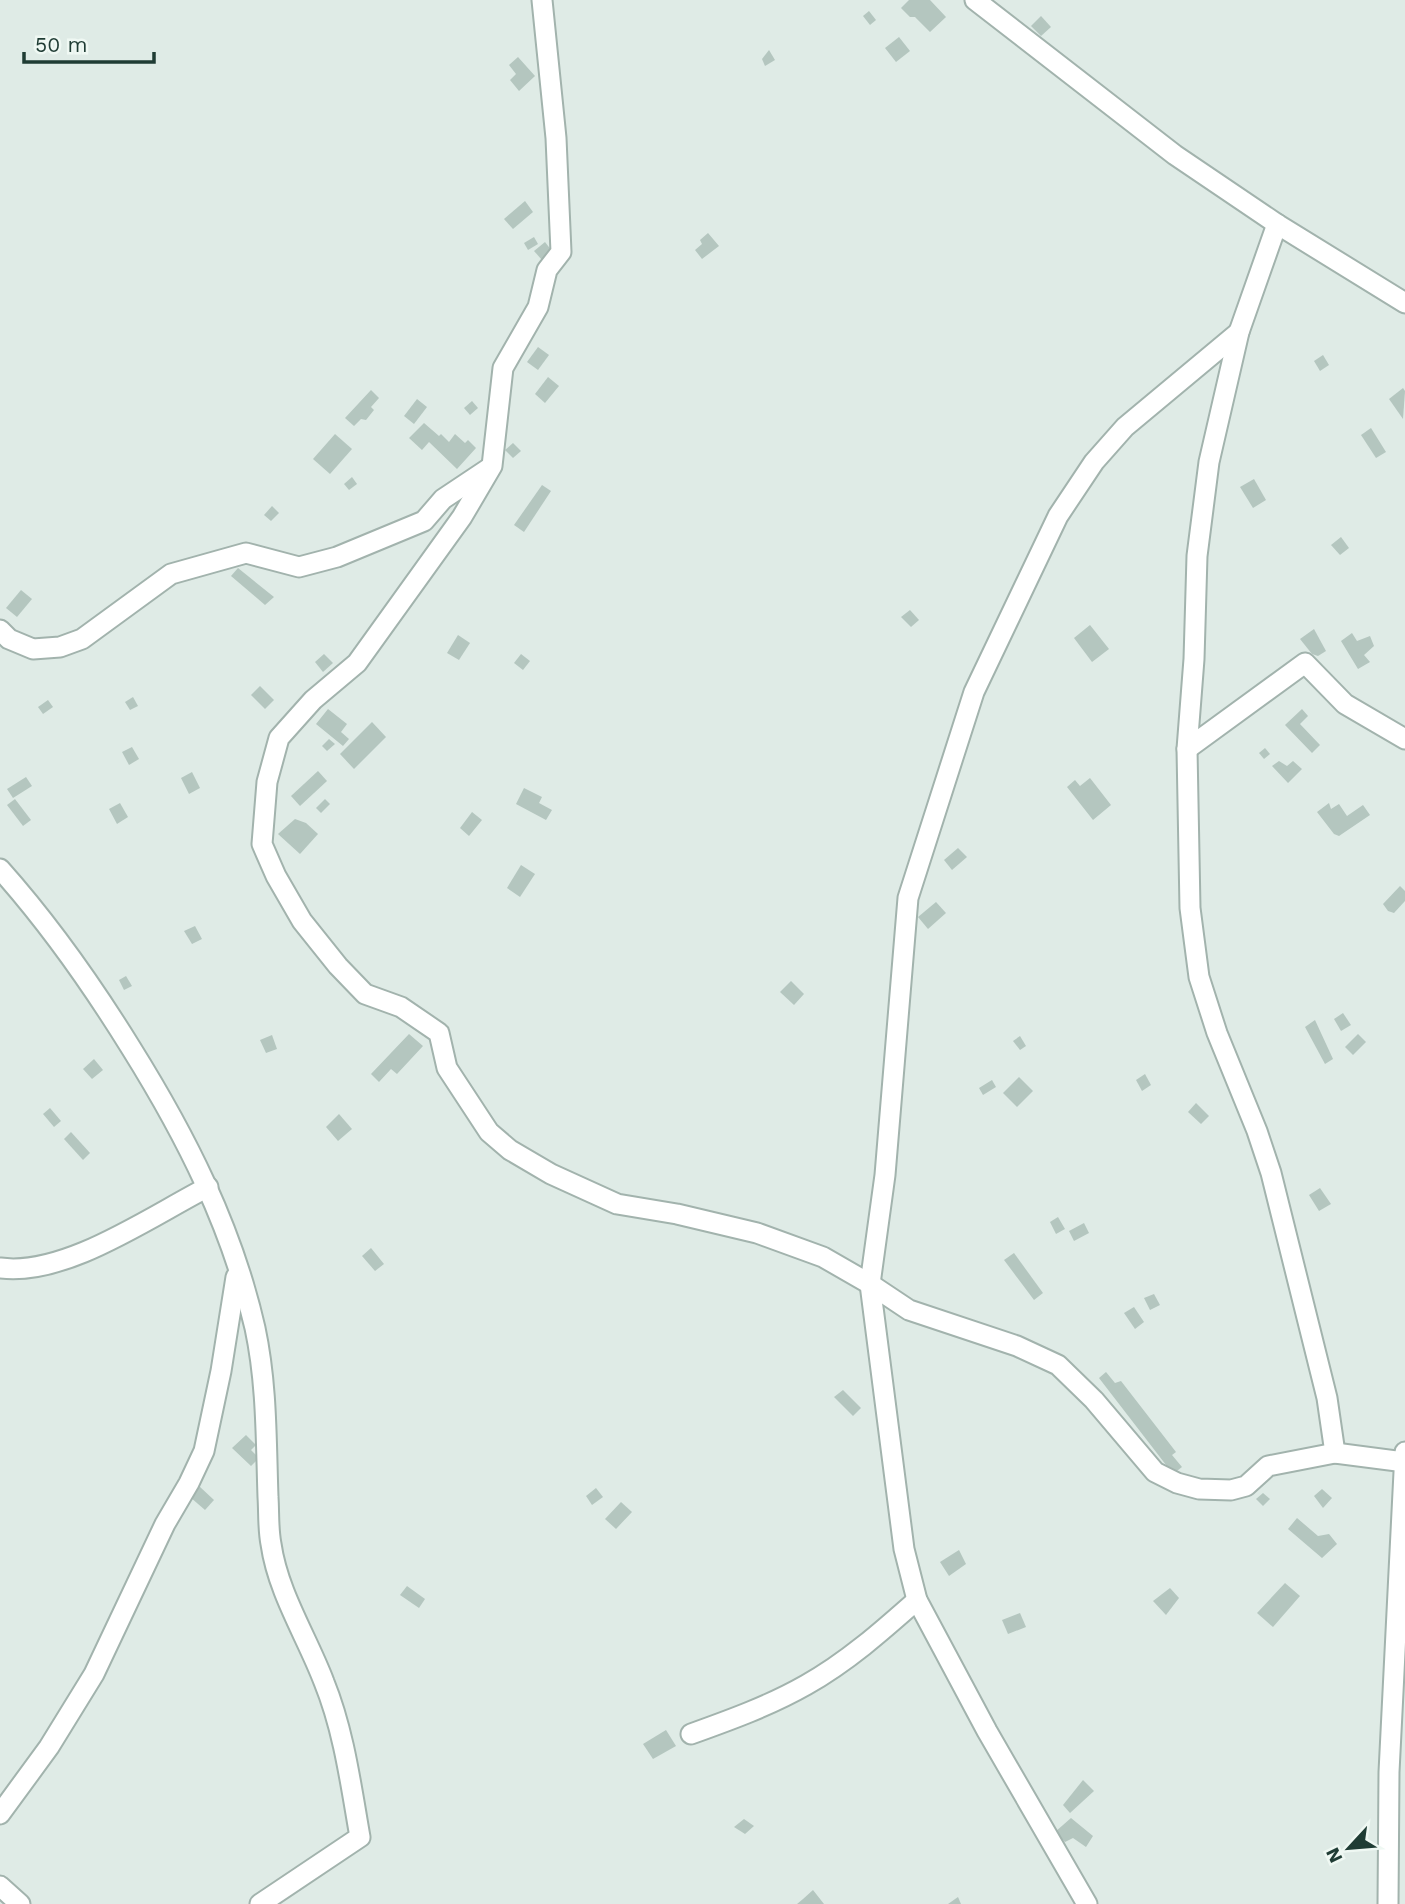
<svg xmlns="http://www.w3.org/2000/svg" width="1405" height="1904" font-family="'Work Sans',sans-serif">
	<rect width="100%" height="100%" fill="#dfebe6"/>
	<g fill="#b4c6bf">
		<polygon points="909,0 930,0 946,17 930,32 915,17 910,17 901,8"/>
		<polygon points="869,11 876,20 870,25 863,16"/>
		<polygon points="1041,16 1051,27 1041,36 1031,26"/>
		<polygon points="899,37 910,51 896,62 885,48"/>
		<polygon points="769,50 775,60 765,66 762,59"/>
		<polygon points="518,57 535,76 519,91 510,80 516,74 509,65"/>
		<polygon points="525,201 533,212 513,229 504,219"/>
		<polygon points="708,233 719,246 702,259 695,250 702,244 700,240"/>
		<polygon points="534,237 538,244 528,250 524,243"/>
		<polygon points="545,242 552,251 542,260 534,251"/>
		<polygon points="538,347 549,355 538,370 527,362"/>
		<polygon points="1323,355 1329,365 1320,371 1314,361"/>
		<polygon points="548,377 559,386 545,403 535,394"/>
		<polygon points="1403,388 1405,391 1403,419 1389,399"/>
		<polygon points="371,390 379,398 371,407 374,410 366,420 361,419 354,426 345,418"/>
		<polygon points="417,399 427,407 414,424 404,416"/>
		<polygon points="472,401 478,408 470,415 464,408"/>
		<polygon points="424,423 439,436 441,434 449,442 455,434 465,443 468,440 476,448 457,469 429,442 422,450 409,438"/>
		<polygon points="1371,428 1386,452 1376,458 1361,435"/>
		<polygon points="335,434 352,449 330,474 313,459"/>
		<polygon points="513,443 521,451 513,458 505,450"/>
		<polygon points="352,477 357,484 349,490 344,484"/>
		<polygon points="1254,479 1266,500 1253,508 1240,487"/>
		<polygon points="542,485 551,491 524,532 514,525"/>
		<polygon points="272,506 279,513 271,521 264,515"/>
		<polygon points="1341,537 1349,548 1340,555 1331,545"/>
		<polygon points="238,568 274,597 265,605 231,576"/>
		<polygon points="21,590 32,599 17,617 6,608"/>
		<polygon points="910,610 919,620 911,627 901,617"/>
		<polygon points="1090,625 1109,649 1092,662 1074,638"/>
		<polygon points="1314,629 1326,651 1318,656 1312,654 1300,639"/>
		<polygon points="1352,633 1357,641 1370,636 1374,646 1364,655 1370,662 1358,669 1341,641"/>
		<polygon points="458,635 470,643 459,660 447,653"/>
		<polygon points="324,654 333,663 323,672 315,662"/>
		<polygon points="521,654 530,661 523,670 514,663"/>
		<polygon points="260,686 274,700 265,709 251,695"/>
		<polygon points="133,697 138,706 130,710 125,702"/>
		<polygon points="48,700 53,707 43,714 38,707"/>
		<polygon points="328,709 347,724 341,732 349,739 343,746 316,724"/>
		<polygon points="1302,709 1308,716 1300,724 1320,745 1312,753 1285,725"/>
		<polygon points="372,722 386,737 354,769 340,754"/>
		<polygon points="329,739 335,744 327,751 322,746"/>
		<polygon points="132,747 139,759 129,765 122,752"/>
		<polygon points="1265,748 1270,754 1264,759 1259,753"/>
		<polygon points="1279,761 1287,766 1293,761 1302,769 1288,783 1272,766"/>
		<polygon points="318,771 327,781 300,806 291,796"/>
		<polygon points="192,772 200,788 189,794 181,778"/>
		<polygon points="26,777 32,786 13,798 7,789"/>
		<polygon points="1090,778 1111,805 1093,820 1067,787 1075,780 1080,786"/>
		<polygon points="524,788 542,797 539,803 552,810 546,820 516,804"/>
		<polygon points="15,799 31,820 23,826 7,805"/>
		<polygon points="325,799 330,804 321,813 316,808"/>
		<polygon points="120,803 128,817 117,824 109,809"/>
		<polygon points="1329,803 1331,809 1339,804 1347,816 1363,805 1370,815 1339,836 1334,834 1317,812"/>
		<polygon points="472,812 482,820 469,836 460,828"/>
		<polygon points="295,819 306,823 318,834 300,854 278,834"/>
		<polygon points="958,848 967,857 952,870 944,860"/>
		<polygon points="521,865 535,874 520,897 507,888"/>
		<polygon points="1400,886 1405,891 1405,901 1394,913 1388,911 1383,904"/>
		<polygon points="936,902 946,913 928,929 918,917"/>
		<polygon points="195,926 202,939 192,944 184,931"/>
		<polygon points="126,976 132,986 124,990 119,980"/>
		<polygon points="791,981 804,994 794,1005 780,992"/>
		<polygon points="1343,1013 1351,1025 1341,1031 1334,1019"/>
		<polygon points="1315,1020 1333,1059 1325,1064 1305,1027"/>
		<polygon points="409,1034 423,1046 397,1074 391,1069 379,1082 371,1074"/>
		<polygon points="1358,1034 1366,1042 1353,1055 1345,1047"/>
		<polygon points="272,1035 277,1049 266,1053 260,1040"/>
		<polygon points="1020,1036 1026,1046 1020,1050 1013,1041"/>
		<polygon points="94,1059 103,1070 92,1079 83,1069"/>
		<polygon points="1145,1074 1151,1085 1142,1091 1136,1080"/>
		<polygon points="1019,1077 1033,1091 1017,1107 1003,1093"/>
		<polygon points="992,1080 996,1087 983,1095 979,1088"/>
		<polygon points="1196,1103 1209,1116 1201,1124 1188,1112"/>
		<polygon points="50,1108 61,1121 54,1127 43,1114"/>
		<polygon points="339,1114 352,1129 338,1141 326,1127"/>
		<polygon points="71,1132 90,1153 83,1160 64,1139"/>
		<polygon points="1320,1188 1331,1204 1319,1211 1309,1195"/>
		<polygon points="1058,1217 1065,1229 1056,1234 1050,1222"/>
		<polygon points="1084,1223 1089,1233 1074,1241 1069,1231"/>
		<polygon points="371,1248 384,1264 375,1271 362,1256"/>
		<polygon points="1014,1253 1043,1293 1034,1300 1004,1260"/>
		<polygon points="1154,1294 1160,1305 1150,1310 1144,1298"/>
		<polygon points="1134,1307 1144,1322 1135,1329 1124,1313"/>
		<polygon points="1106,1372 1115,1383 1121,1381 1176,1452 1172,1455 1182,1467 1173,1474 1099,1378"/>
		<polygon points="843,1390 861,1408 853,1416 834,1397"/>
		<polygon points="246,1435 256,1445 251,1450 259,1458 251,1466 232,1448"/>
		<polygon points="199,1486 214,1500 205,1510 190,1497"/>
		<polygon points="596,1488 603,1497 592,1505 586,1496"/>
		<polygon points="1322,1489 1332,1498 1323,1508 1314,1496"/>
		<polygon points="1263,1493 1270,1499 1263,1506 1256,1499"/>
		<polygon points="621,1502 632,1512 616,1529 605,1519"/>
		<polygon points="1297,1518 1318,1536 1329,1534 1337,1544 1322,1558 1288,1529"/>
		<polygon points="959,1550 966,1564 949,1576 940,1562"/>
		<polygon points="1285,1583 1300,1596 1273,1627 1257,1613"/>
		<polygon points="407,1586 425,1599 419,1608 400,1595"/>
		<polygon points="1170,1588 1179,1598 1166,1615 1153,1601"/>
		<polygon points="1020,1613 1026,1627 1008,1634 1002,1620"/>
		<polygon points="666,1730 676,1746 653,1759 643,1744"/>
		<polygon points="1083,1780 1094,1791 1070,1813 1063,1805"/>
		<polygon points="1071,1818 1093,1836 1086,1847 1073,1838 1065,1842 1055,1832"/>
		<polygon points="744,1819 754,1826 745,1834 734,1827"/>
		<polygon points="813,1890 824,1904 797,1904 803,1899"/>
		<polygon points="958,1897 961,1904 948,1904"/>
	</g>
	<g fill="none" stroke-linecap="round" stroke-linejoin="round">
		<defs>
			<g id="minor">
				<polyline points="542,0 556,138 561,252 547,270 538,307 503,368 492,466 462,517 357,663 313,700 279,738 267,782 262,844 276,876 302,921 338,966 365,994 401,1007 439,1033 447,1068 489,1132 510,1150 551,1174 617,1204 677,1214 757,1233 823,1257 870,1284 909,1310 1017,1346 1058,1365 1094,1400 1155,1472 1177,1483 1199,1489 1231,1490 1246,1486 1268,1466 1335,1453 1405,1462"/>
				<polyline points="975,0 1175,155 1277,224 1405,303"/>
				<polyline points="1277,224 1239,332 1209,462 1197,556 1194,659 1187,749 1190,908 1199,977 1217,1033 1257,1131 1271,1173 1327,1398 1335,1453"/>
				<polyline points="0,630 9,639 33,649 60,647 82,639 171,574 246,553 299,567 337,557 424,521 443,499 488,469"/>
				<polyline points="1187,749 1305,663 1345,704 1405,739"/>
				<path d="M 0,869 C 50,925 92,985 131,1048 C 186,1136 232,1227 255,1328 C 267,1384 266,1440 268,1497 C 269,1512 268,1529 271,1544 C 278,1593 307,1637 324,1682 C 344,1731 351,1786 360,1837 L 260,1904"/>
				<path d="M 0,1268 C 65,1277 151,1216 208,1187"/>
				<path d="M 691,1734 C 730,1720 769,1706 806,1685 C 847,1662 882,1631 917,1600"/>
				<polyline points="0,1814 49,1747 94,1674 165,1524 189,1483 204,1451 221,1371 236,1277"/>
				<polyline points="0,1886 20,1904"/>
				<polyline points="1087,1904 987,1731 917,1600 904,1549 870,1284 885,1175 908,898 974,692 1058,516 1094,462 1125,427 1239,332"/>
				<polyline points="1388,1904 1389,1772 1405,1452"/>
			</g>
		</defs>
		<use href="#minor" stroke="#a2b3ad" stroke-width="23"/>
		<use href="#minor" stroke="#fff" stroke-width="19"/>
	</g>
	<g transform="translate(1349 1848) rotate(244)" stroke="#eff8f3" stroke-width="5" paint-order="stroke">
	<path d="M0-5L12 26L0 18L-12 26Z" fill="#1f3c34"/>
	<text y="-10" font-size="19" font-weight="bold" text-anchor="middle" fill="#1f3c34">N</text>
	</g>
	<path d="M24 52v10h130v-10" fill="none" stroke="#1f3c34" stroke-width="3.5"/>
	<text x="35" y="52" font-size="21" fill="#1f3c34" stroke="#eff8f3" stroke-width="5" paint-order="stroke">50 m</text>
</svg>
